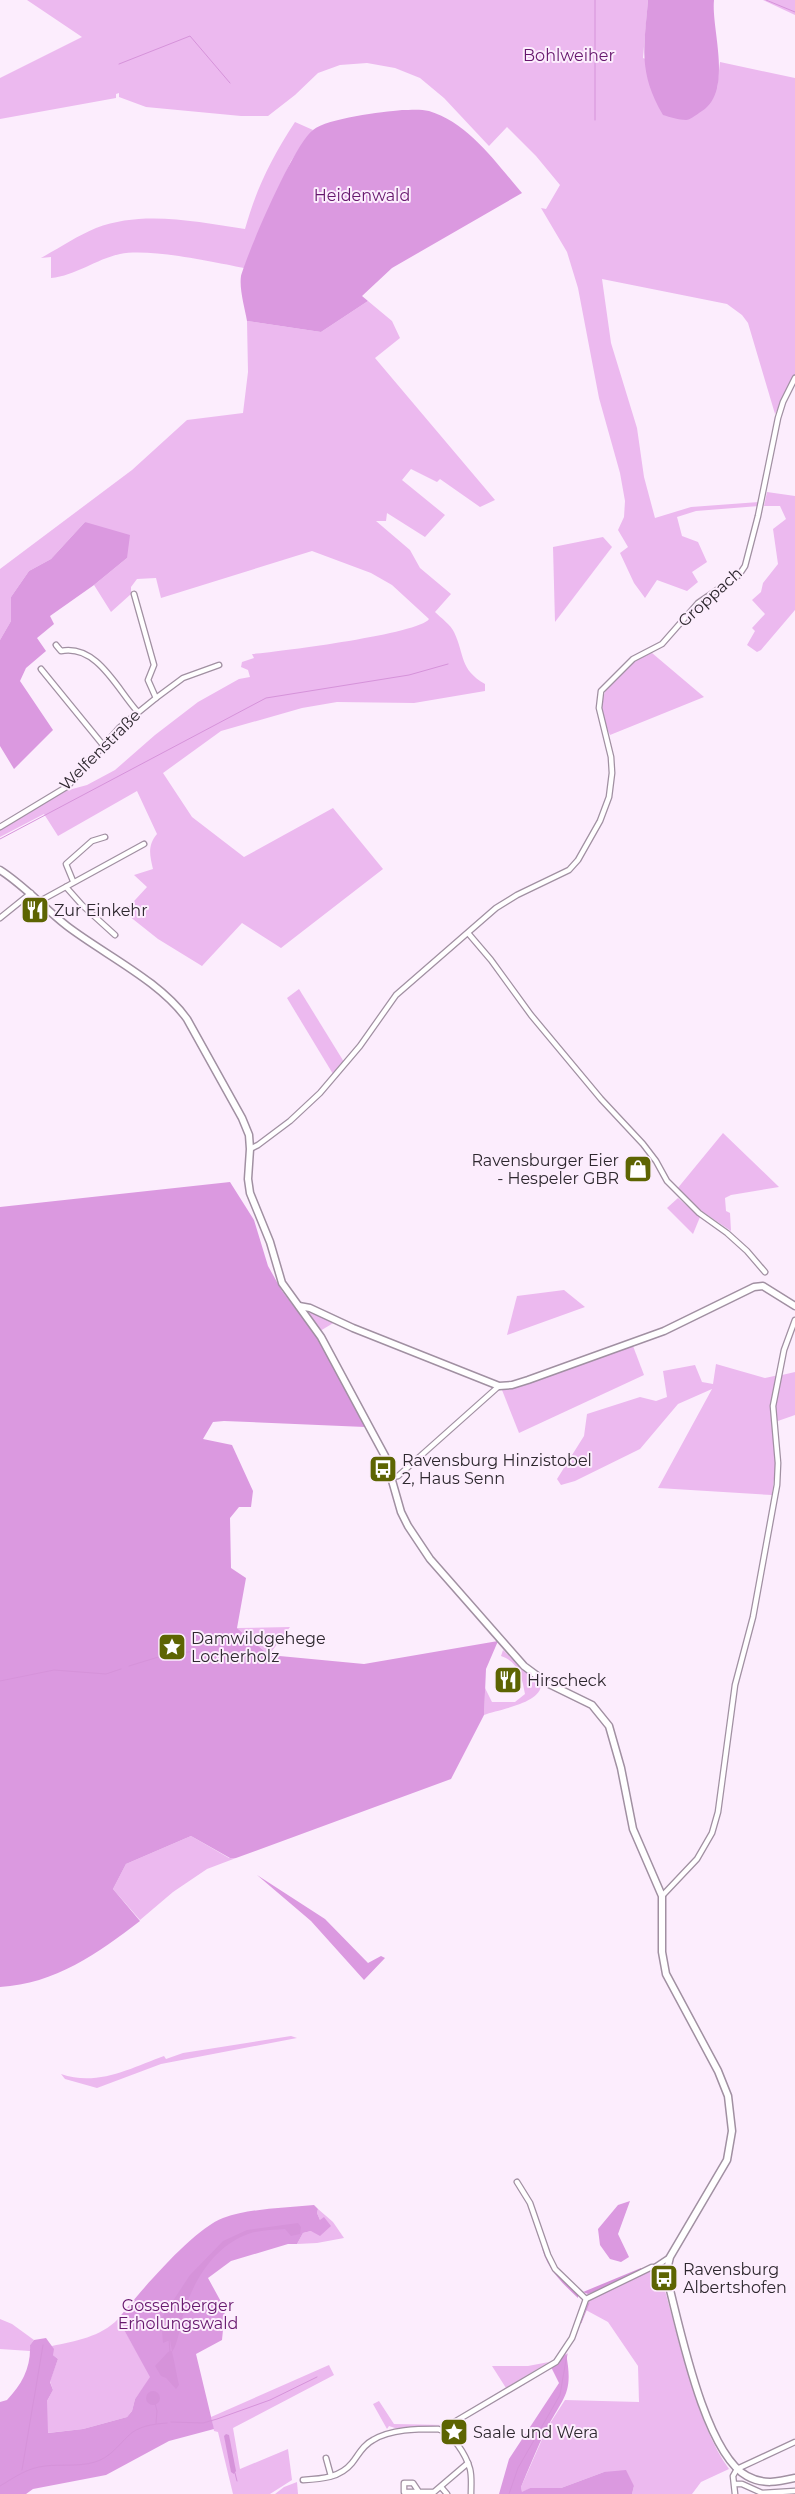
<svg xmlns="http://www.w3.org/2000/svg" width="795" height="2494" font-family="Montserrat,sans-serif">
	<rect width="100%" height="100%" fill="#fcedfd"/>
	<g fill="#ecb9ef">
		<polygon points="27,0 648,0 643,58 717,88 720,62 795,78 795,375 775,414 748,323 742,315 727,304 602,279 611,343 637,428 644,477 655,518 691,507 759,502 759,506 696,511 677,517 682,536 698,542 707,562 692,572 698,582 687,591 657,580 645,598 634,583 620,553 628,547 618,530 624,517 625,501 620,473 599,398 578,288 567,252 541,208 546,209 560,185 536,156 507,127 489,146 444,98 420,78 395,68 367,63 340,65 318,73 295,95 268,116 241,116 146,107 119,97 119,93 116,94 116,98 0,119 0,78 82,37"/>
		<polygon points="763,0 795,0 795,15"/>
		<path d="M 295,122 L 313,130 L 291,161 L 244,268 C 213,262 150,248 120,254 C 96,259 75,276 51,278 L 51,257 L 41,258 C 59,248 77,236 96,228 C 144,210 196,222 245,229 C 257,187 271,159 295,122 Z"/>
		<path d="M 368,301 L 392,321 L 400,338 L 375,358 L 495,500 L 480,507 L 440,479 L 437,482 L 411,469 L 402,480 L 445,515 L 425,537 L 387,513 L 386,521 L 376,521 L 410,550 L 420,568 L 451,594 L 435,612 C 441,618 451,625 454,632 C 465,655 459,669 485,684 L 485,691 L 414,703 L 337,702 L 302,708 L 221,731 L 163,773 L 192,817 L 244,857 L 333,808 L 383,869 L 281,948 L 242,923 L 202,966 L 158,939 L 124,912 L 147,887 L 134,875 L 153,869 C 150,856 147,846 157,834 L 137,791 L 58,836 L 44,814 L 0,837 L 0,830 L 65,791 L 87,785 L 115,770 L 155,735 L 198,702 L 239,679 L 250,677 L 248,670 L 241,667 L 242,662 L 254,658 L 252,654 C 277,652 419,634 429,619 L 392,585 L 371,573 L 312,551 L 161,598 L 156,578 L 137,579 L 131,587 L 131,594 L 111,612 L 94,585 L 127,558 L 85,522 L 51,559 L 29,571 L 11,597 L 11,621 L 0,640 L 0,569 L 132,470 L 187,420 L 243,413 L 248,372 L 247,321 L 321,332 Z"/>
		<polygon points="767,492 795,496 795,610 761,650 757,652 747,645 755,631 752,628 765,614 752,600 761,592 763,583 778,564 773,529 786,519 780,506 764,506"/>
		<polygon points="603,537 612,547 555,622 553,547"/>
		<path d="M 652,653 L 704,697 L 610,735 C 607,728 603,720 602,712 C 599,683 628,663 652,653 Z"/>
		<polygon points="299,989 344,1062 333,1074 287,998"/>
		<polygon points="723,1133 779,1187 731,1195 725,1198 726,1211 730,1213 731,1231 703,1212 677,1189"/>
		<polygon points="678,1198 700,1217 693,1234 667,1208"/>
		<polygon points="564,1290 585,1307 507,1335 517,1296"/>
		<polygon points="309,1312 335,1322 320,1331 308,1315"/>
		<polygon points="633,1346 644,1375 519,1433 502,1390"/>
		<polygon points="716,1364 765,1378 779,1375 771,1404 776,1462 772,1495 658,1488 712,1389 678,1404 640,1449 575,1481 561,1485 557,1479 584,1436 587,1414 640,1397 656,1401 667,1397 663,1371 695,1365 702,1382 713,1384"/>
		<polygon points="795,1372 795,1415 775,1422 774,1406 782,1375"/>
		<polygon points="290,1627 269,1655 237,1628"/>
		<path d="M 503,1650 L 525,1671 L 541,1683 C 543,1704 498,1709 484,1715 L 485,1688 L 492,1702 L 515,1702 L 525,1694 C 522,1678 519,1662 501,1656 Z"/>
		<polygon points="191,1836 229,1858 236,1858 207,1869 173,1892 140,1920 113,1889 126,1864"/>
		<path d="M 291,2036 L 297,2038 L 161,2064 L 97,2088 L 65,2079 L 61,2074 C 97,2087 131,2068 164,2056 L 166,2059 L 183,2053 Z"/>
		<polygon points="318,2209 333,2222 344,2238 317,2243 297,2244 303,2233 311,2231 320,2220 317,2213"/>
		<path d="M 651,2271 L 658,2272 L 661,2277 C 678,2333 695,2422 729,2469 L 701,2482 L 692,2494 L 632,2494 L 634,2486 L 604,2472 L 561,2488 L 530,2488 L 522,2493 L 521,2487 L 547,2428 L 565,2400 L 639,2402 L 638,2366 L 608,2322 L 584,2309 L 591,2298 Z"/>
		<polygon points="0,2319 12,2324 34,2340 30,2345 30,2351 0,2349"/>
		<path d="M 118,2319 L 151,2377 L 135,2399 L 132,2411 L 127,2417 L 83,2429 L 47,2433 L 47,2401 L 53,2390 L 50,2381 L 58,2359 L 53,2355 L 52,2346 C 75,2341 101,2337 118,2319 Z"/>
		<polygon points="549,2362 506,2388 492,2366 528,2366"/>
		<polygon points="329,2365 334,2375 233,2428 240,2469 288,2449 292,2480 270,2494 233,2494 218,2432 214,2431 211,2417"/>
		<polygon points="379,2401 394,2424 444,2425 398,2429 389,2426 387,2429 373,2404"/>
		<polygon points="297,2482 298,2494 275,2494 284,2487"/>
	</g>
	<g fill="#db99e0">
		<path d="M 648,0 L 714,0 C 711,31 735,94 699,113 C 696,115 690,120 686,120 C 679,120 670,117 663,115 C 638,72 644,48 648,0 Z"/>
		<path d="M 402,110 C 410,110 421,109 429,111 C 469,123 496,163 522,193 L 392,268 L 362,296 L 368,301 L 321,332 L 247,321 C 245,309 239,289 241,276 C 248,251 294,144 313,130 C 328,118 382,112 402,110 Z"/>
		<polygon points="85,522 130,535 127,558 94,585 50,616 54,624 37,638 46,651 26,668 20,681 53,730 14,769 0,746 0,640 11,621 11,597 29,571 51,559"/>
		<path d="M 230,1182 L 254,1220 L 268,1266 L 282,1291 L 321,1342 L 365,1427 L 224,1421 L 213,1422 L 203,1439 L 232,1445 L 253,1491 L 251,1507 L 239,1507 L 230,1518 L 231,1568 L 246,1578 L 237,1628 L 269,1655 L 364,1664 L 498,1641 L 486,1669 L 484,1715 L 451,1779 L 236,1858 L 230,1858 L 191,1836 L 126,1864 L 113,1889 L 140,1921 C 98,1953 55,1984 0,1987 L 0,1207 Z"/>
		<polygon points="257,1875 325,1919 368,1963 381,1956 385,1958 364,1980 311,1921"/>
		<polygon points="630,2201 618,2234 629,2257 621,2262 610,2259 600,2245 598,2229 618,2205"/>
		<path d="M 314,2205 L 318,2209 L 317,2213 L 320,2220 L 324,2217 L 331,2226 L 320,2236 L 311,2231 L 303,2233 L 297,2244 L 288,2244 L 231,2261 L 208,2278 L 225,2309 L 222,2340 L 196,2354 L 214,2429 L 169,2441 L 106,2475 L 33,2489 L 26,2494 L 0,2494 L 0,2402 L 7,2400 C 22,2384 31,2368 30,2345 L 34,2340 L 46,2338 L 54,2349 L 53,2355 L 58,2359 L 50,2382 L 53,2390 L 47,2401 L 48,2433 L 83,2429 L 127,2417 L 132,2411 L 135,2399 L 150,2377 L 118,2319 C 139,2293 193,2229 223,2218 C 252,2208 284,2208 314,2205 Z"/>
		<path d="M 566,2354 C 574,2394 563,2397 546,2430 C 537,2448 529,2468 521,2487 L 522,2492 L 530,2488 L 561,2488 L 604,2472 L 626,2470 L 634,2486 L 632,2494 L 499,2494 L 509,2459 L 559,2383 L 551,2367 Z"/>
	</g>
	<g fill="#d693da">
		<path d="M 298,2223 L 301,2227 L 300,2234 L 291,2236 L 285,2229 C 274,2230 261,2230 251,2233 C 216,2244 194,2279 184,2312 C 180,2324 179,2342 172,2352 C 175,2363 176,2373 179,2385 L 176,2389 L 166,2378 L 161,2376 L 155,2366 L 168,2352 L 172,2351 L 170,2340 L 163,2343 L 161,2319 L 190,2275 L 223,2241 L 247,2230 Z"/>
		<path d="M 541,2243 L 553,2268 L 578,2292 L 578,2298 C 561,2282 545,2267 541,2243 Z"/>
		<polygon points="641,2268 642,2270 594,2292 588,2294 583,2292"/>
		<circle cx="153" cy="2398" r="7"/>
		<polygon points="226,2434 229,2435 236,2471 234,2474 231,2472 224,2436"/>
	</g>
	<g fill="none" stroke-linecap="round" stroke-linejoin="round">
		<g stroke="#d693da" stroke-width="1">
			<polyline points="766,0 795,12"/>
			<polyline points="119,64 190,36 230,83"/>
			<polyline points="595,120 595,0"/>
			<polyline points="0,839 266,698 409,675 448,664"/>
			<polyline points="129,1666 165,1655 196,1651"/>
			<polyline points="0,1681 54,1670 106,1674 121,1669"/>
			<polyline points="581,2323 589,2303"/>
			<polyline points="169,2339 170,2352"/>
			<polyline points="155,2403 157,2411 156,2423"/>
			<polyline points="171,2422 203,2423 217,2419 270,2400 317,2377"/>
			<polyline points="22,2470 43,2345"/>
			<polyline points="235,2473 237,2481"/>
			<path d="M 0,2486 C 15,2477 27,2468 45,2466 C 62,2464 78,2467 95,2462 C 109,2458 118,2446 128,2436 C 138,2426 153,2424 167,2423"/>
			<polyline points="509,2494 518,2468 560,2395 567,2354"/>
		</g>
		<defs>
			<g id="street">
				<path d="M 56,645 L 61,651 C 97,644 117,689 137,711"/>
				<polyline points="41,669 103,745"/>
				<polyline points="156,698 183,678 219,665"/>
				<polyline points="0,827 68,786 119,728 156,698 148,680 154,665 134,594"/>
				<polyline points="73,881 66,864 92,841 105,837"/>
				<polyline points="66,887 82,905 115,935"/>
				<polyline points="40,901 144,844"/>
				<polyline points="0,918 31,893"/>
				<polyline points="468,933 491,960 531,1015 601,1099 643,1144 656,1161 667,1181 699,1213 727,1233 747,1251 765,1272"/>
				<polyline points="250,1149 258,1145 290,1121 320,1093 360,1046 396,995 496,908 517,895 569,870 578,860 600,821 609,797 612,773 611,757 599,708 601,691 633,659 662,644 698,603 739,575 745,566 758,516 778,418 783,402 795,378"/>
				<polyline points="392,1477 398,1476 499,1386"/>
				<polyline points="662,1896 697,1859 712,1833 718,1812 735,1685 753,1617 777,1485 778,1463 773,1406 784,1350 795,1320"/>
				<polyline points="517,2182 530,2203 548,2255 555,2269 586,2299"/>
				<polyline points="655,2267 670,2257"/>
				<polyline points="451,2424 556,2362 572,2338 586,2299 652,2267 659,2268 666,2274"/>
				<polyline points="326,2458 331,2476"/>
				<path d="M 303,2480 C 321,2479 340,2478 352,2463 C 359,2454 363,2445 373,2440 C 391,2429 417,2429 438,2429 C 452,2432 466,2455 470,2469 C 472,2477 471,2486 471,2494"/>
				<polyline points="735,2484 742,2484 762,2493 795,2491"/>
				<polyline points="441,2487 447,2494"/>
				<polyline points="419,2492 413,2483 404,2483 404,2492 434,2492 468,2463"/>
				<polyline points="735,2494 733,2476 737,2469 795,2442"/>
			</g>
			<g id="secondary">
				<path d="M 0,870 C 25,886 44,908 67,926 C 105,955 160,981 187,1019 L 242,1118 L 249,1135 L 250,1149 L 248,1179 L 250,1193 L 270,1242 L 282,1283 L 321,1337 L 372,1432 L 385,1456 L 401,1512 L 408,1526 L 430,1559 L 524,1666 L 547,1683 L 592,1705 L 609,1726 L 621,1768 L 633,1829 L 662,1896 L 662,1952 L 666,1974 L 718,2071 L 728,2096 L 732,2131 L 727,2160 L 670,2257 L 666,2274 L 668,2282 C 680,2328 705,2453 747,2476 C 763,2485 778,2482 795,2478"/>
				<polyline points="299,1306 310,1308 353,1328 499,1386 512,1385 528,1380 664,1331 754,1287 763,1286 795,1306"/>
			</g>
		</defs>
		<use href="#street" stroke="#a190a2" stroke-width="7"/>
		<use href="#secondary" stroke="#a190a2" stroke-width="9"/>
		<use href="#street" stroke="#fff" stroke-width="4.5"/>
		<use href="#secondary" stroke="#fff" stroke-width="6"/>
	</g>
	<defs>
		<symbol id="restaurant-square" viewBox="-11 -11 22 22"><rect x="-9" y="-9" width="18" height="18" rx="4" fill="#5d6402" stroke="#fcedfd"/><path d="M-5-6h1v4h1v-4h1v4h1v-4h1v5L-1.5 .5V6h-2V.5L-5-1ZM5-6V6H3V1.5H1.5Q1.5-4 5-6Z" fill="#fff"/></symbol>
		<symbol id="shop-square" viewBox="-11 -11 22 22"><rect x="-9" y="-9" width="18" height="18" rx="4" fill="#5d6402" stroke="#fcedfd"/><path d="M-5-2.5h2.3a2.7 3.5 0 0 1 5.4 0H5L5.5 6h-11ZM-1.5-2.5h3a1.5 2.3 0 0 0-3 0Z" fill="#fff"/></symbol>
		<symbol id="bus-square" viewBox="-11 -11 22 22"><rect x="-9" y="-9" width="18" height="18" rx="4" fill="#5d6402" stroke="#fcedfd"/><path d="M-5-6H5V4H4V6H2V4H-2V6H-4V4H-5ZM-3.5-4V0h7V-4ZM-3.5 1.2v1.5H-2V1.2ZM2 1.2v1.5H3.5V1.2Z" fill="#fff"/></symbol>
		<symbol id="sight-square" viewBox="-11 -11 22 22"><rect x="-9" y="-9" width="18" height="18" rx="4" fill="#5d6402" stroke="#fcedfd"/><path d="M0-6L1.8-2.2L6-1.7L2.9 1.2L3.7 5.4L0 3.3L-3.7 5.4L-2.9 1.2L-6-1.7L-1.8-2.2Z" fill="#fff"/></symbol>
	</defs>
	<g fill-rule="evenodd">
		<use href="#restaurant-square" x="19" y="894" width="32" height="32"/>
		<use href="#shop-square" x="622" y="1153" width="32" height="32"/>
		<use href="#bus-square" x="367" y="1453" width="32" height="32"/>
		<use href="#sight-square" x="156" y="1631" width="32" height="32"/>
		<use href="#restaurant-square" x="492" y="1664" width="32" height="32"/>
		<use href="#bus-square" x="648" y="2262" width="32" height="32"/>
		<use href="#sight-square" x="438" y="2416" width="32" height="32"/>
	</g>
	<g text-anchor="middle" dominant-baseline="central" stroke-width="4" stroke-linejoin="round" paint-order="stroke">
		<g font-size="16" fill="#66176d" stroke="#fcedfd">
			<text x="569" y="55">Bohlweiher</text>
			<text x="362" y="195">Heidenwald</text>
			<text x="178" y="2305">Gossenberger<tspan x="178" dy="18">Erholungswald</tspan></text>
		</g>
		<g font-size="16" fill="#2e282f" stroke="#fcedfd">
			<text transform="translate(710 597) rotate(-42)">Groppach</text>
			<text transform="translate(100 750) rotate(-45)">Welfenstraße</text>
		</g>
		<g font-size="16" fill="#2e282f" stroke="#fcedfd" text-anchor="start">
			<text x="54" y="910">Zur Einkehr</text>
			<text x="619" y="1160" text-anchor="end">Ravensburger Eier<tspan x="619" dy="18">- Hespeler GBR</tspan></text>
			<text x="402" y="1460">Ravensburg Hinzistobel<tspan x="402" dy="18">2, Haus Senn</tspan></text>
			<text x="191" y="1638">Damwildgehege<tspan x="191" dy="18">Locherholz</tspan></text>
			<text x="527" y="1680">Hirscheck</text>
			<text x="683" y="2269">Ravensburg<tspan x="683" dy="18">Albertshofen</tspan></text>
			<text x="473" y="2432">Saale und Wera</text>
		</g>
	</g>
</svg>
